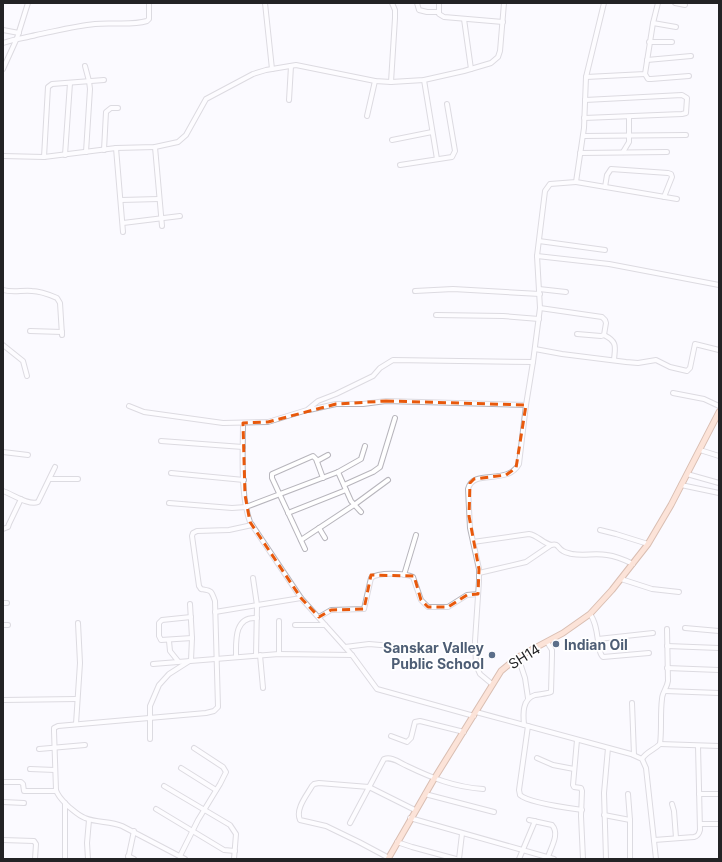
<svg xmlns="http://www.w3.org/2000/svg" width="722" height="862" font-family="Inter,sans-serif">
	<rect width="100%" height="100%" fill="#fbfaff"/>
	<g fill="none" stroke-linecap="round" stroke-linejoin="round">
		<defs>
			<g id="minor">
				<polyline points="265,3 272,69"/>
				<polyline points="417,3 419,10 427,12 439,12"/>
				<polyline points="439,3 439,14 444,17 503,22"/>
				<polyline points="675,3 685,5"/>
				<polyline points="464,19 471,69"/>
				<polyline points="653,23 676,27"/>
				<polyline points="3,30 19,33"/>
				<polyline points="649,42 672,42"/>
				<path d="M 3,43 C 14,39 25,38 36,35 C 56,31 75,26 95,24 C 112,22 130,26 147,21 L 149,19 L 149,3"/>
				<polyline points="647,60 691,56"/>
				<polyline points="85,66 89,81 90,89 86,152"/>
				<polyline points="3,69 17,38 28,3"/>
				<polyline points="645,74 648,79 651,79 689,76"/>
				<polyline points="586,77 645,74 653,23 658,3"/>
				<polyline points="424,80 437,159"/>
				<polyline points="391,82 395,18 395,10 392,3"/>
				<polyline points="289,100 291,66"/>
				<polyline points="367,116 375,81"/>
				<polyline points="584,118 682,114 686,113 687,98 682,95 585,100"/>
				<polyline points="583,136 686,135"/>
				<polyline points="392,140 432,132"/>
				<polyline points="155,147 162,226"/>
				<polyline points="116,148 123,232"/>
				<polyline points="104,150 106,112 111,108 118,108"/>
				<polyline points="623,152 629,142 629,117"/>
				<polyline points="580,153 667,152"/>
				<polyline points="65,155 70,83"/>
				<polyline points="3,156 44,157 116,148 155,147 178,142 186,135 206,99 253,74 266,70 296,65 375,81 391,82 424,80 464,71 491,63 498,57 500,51 504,3"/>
				<polyline points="44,157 48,87 52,84 104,80"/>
				<polyline points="400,165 452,157 455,151 447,104"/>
				<polyline points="576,182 677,199"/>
				<polyline points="605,187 607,175 611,169 668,173 671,174 672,177 664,197"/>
				<polyline points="121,200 159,199"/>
				<polyline points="123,223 180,216"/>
				<polyline points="539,241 605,250"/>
				<polyline points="537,256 609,264 719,285"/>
				<polyline points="539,289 566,292"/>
				<path d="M 3,290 C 13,293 22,290 32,291 C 41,291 50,295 57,298 L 60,303 L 62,335"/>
				<polyline points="415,291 453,289 540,294"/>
				<polyline points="540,308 602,317 605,320 606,323 604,335 601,336 577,334"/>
				<polyline points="436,315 503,316 539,319"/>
				<polyline points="30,331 62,332"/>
				<path d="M 604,335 C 618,342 615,347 614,360"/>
				<polyline points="3,345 23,361 27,376"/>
				<polyline points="535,349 562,354 626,362 638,363 656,360 670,367 687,371 690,368 695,344 719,350"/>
				<polyline points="673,393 704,399 719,406"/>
				<polyline points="129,406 144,412 223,423 268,422 307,410 318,401 336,394 373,376 380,368 393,360 533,362"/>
				<polyline points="309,410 336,404 363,404 386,401 526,405"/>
				<path d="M 243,423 C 243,453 240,494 250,522 L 301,598 L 352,655 L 377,689 L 474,716"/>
				<polyline points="161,441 243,447"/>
				<polyline points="700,450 719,456"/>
				<polyline points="3,452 28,455"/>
				<polyline points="317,461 328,455"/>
				<polyline points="338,472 351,501 361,512"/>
				<polyline points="171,473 244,480"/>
				<polyline points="687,474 719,483"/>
				<polyline points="50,479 78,479"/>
				<polyline points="344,485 373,472 380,467 395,418"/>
				<polyline points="681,485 719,493"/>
				<path d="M 3,491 C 12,494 29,506 38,502 L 55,467"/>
				<polyline points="169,503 232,508 246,507 338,472 361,459 365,446"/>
				<polyline points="288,513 346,490"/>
				<polyline points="319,528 325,538"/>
				<polyline points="3,529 8,527 9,524 21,499"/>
				<polyline points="600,530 616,534 648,544"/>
				<polyline points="301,540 354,505 388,480"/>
				<path d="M 473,542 L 529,534 C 537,535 543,543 551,545"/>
				<polyline points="305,549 272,478 272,474 313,456 316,459 323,478"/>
				<path d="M 479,573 L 526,562 L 551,545 C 559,543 557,548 563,551 C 566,553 569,553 572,554 C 584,556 595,553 607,555 C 616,556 625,560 633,564"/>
				<polyline points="404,575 416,535"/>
				<polyline points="253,578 257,605 256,655"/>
				<polyline points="621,579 652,589 679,592"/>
				<polyline points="3,603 7,603"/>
				<polyline points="215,612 301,598"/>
				<path d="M 590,614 C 600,627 596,651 603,657 L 649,653"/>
				<polyline points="191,617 162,620 159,623 159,636 161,640 192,638"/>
				<path d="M 319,617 L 331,610 L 364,609 L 371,578 C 378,572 405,573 413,577 L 421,600 L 428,607 L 448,607 L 467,595 L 478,594"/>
				<polyline points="3,625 8,625"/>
				<polyline points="295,625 325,625"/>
				<polyline points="685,628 719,631"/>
				<polyline points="598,639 653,633"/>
				<polyline points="169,641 170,651 178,661"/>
				<polyline points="667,646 719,648"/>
				<polyline points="345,647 369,644 392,646"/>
				<polyline points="279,654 279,621"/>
				<polyline points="260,655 263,688"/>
				<path d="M 236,656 C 236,641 234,616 257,618"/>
				<polyline points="518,657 525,678 528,698"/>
				<polyline points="153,664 279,654 352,655"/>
				<polyline points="667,668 719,670"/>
				<path d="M 492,684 L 480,674 L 476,665 L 475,641 L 479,581 L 479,569 L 470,528 L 468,489 C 473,468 507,486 519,464 L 526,405 L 533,362 L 540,308 L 537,256 L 545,191 L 550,184 L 576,182 L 584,128 L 586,77 L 604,3"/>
				<polyline points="665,691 719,693"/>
				<polyline points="3,700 77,699"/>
				<polyline points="632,703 634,755"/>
				<polyline points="476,712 631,754 642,759 646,768 656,859"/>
				<polyline points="76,724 80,663 78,623"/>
				<path d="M 524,725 C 523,714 522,699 535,695 C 540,694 546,694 551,692 L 552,655 L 552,650 L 547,642"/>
				<path d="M 528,726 L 519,790 L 520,795 C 529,803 568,808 582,810"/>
				<polyline points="391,736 407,742 411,738 415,722 420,721 464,732"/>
				<polyline points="150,739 150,706 159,685 169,674 191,660 192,638 190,604"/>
				<polyline points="577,740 573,785 574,787 581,788 582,791 581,816 583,859"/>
				<polyline points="660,744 719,746"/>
				<polyline points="39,749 85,745"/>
				<polyline points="537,758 553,765 574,769"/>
				<path d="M 642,759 C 646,752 654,750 660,744 C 662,729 660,714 662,699 C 662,693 667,688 668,681 L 667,629"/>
				<polyline points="181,768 216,790"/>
				<polyline points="30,769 55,770"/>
				<polyline points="3,782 21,782 23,784 24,791 56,791"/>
				<polyline points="164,786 230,825 236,834 234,859"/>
				<polyline points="425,794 494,812"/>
				<polyline points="628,794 630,820 630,859"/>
				<polyline points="699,794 719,794"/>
				<polyline points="3,802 24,803"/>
				<polyline points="65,803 65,859"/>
				<polyline points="672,804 674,811 676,838"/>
				<polyline points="156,809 224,850 235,851"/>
				<polyline points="604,815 630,820"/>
				<polyline points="410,818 554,859"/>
				<path d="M 529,820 L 552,825 C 560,834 551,847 548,857"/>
				<path d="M 350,823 L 384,759 C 392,756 400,763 407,766 C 432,778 454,787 483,789"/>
				<polyline points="700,824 719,824"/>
				<polyline points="3,840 34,841 36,844 35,859"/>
				<path d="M 654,840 L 694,837 C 698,836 699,834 700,830 L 698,746"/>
				<polyline points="397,842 412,847 456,859"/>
				<polyline points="128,856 134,859"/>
				<polyline points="180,856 198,820 220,784 226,772 223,767 194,748"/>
				<path d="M 389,858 L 359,842 L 326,826 L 300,820 C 295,809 307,795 312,786 L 314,784 L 319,783 L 369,787 L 415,810"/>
				<polyline points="88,859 87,843 89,820"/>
				<polyline points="128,859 134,831"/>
				<path d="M 185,859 L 122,826 C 110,821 97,823 85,818 C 79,816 74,811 69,807 C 64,802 58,797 56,790 L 54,731 L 54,728 L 58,726 L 206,713 L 214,711 L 218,707 L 215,601 C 211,590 212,591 201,589 L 199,586 L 192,536 L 193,533 L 197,531 L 229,530 L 252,525"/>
				<polyline points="459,859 462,834"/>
				<polyline points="519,859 535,821"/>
				<polyline points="606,859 604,793 608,748"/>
			</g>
			<polyline id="major" points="388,859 434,779 501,671 518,657 563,633 590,614 612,590 648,544 671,505 719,412"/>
		</defs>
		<use href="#minor" stroke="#b7b5bc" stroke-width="6"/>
		<use href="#major" stroke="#af7655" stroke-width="7"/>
		<use href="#minor" stroke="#fff" stroke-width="4"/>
		<use href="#major" stroke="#fcc7a9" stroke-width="5"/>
	</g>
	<path d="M0 0H722V862H0ZM 386,401 L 526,405 L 516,468 L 506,475 L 474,479 L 470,483 L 469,516 L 479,569 L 478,594 L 467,595 L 448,607 L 428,607 L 421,600 L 414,576 L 371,575 L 364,609 L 331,610 L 319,617 L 301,598 L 250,522 L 245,495 L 243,423 L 268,422 L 336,404 Z" fill="#fbfaff" fill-opacity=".55" fill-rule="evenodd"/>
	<path fill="none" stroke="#e8590c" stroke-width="3" stroke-dasharray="8 5" stroke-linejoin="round" d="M 386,401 L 526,405 L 516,468 L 506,475 L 474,479 L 470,483 L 469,516 L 479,569 L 478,594 L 467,595 L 448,607 L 428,607 L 421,600 L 414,576 L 371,575 L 364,609 L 331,610 L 319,617 L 301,598 L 250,522 L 245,495 L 243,423 L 268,422 L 336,404 Z"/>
	<g fill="#5c6f8a" stroke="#fff" stroke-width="1.5">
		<circle cx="556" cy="644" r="4"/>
		<circle cx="492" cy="655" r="4"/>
	</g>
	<g text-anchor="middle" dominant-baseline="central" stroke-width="3.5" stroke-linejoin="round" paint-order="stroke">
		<g font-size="14" font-weight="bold" fill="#4e5e75" stroke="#fff" text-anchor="start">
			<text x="564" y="644">Indian Oil</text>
			<text x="484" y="647" text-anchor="end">Sanskar Valley<tspan x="484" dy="16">Public School</tspan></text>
		</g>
		<g font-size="14" fill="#232325" stroke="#fff">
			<text transform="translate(524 656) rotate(-32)">SH14</text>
		</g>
	</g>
	<rect width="722" height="862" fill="none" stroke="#232325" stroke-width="8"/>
</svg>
